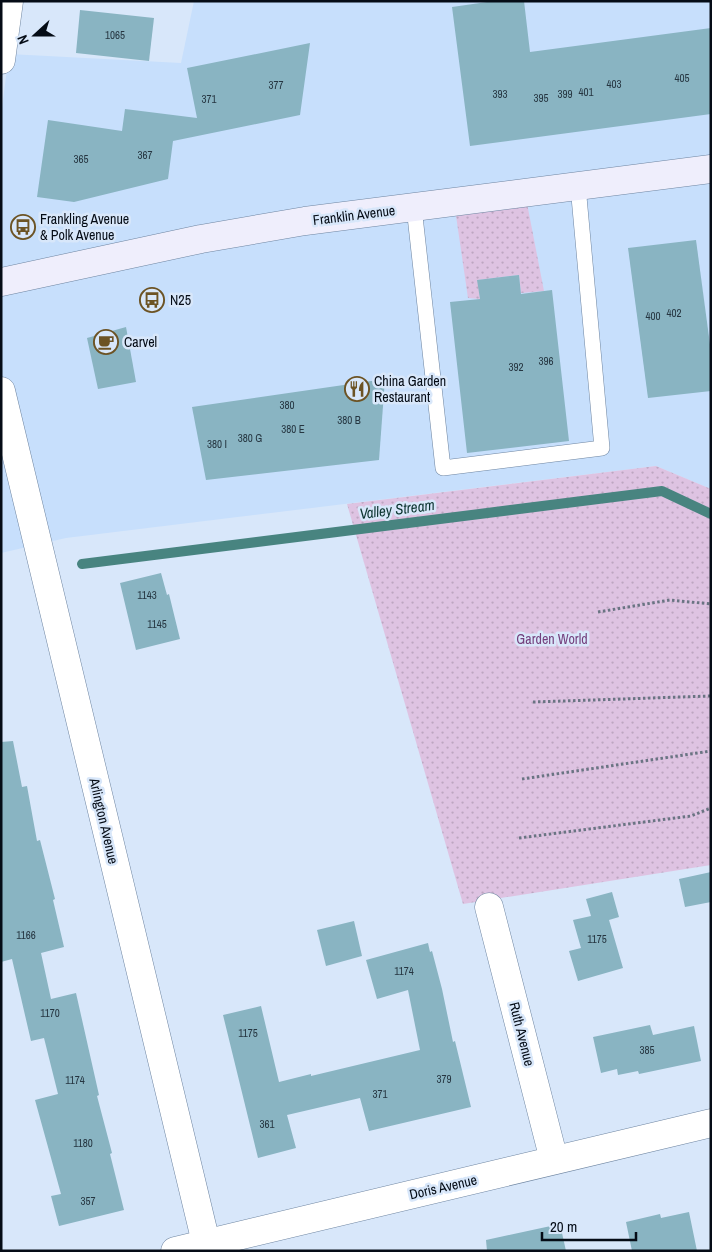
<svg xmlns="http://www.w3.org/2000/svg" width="712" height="1252" font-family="'Archivo Narrow',sans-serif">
	<defs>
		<pattern id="grass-dots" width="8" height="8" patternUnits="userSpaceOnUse" patternTransform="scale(1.25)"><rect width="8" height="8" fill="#dec3e2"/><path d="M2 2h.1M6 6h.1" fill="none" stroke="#bda6c1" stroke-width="1.8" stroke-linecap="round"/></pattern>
	</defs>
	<rect width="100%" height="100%" fill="#d8e7fa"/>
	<polygon fill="#c7dffc" points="194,1 711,1 711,489 656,466 66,538 1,553 1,115 9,54 181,63"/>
	<g fill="url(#grass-dots)">
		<polygon points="525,193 544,291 521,293 519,275 478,280 480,299 468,298 454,202"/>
		<polygon points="656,466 711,489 711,865 463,904 347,504"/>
	</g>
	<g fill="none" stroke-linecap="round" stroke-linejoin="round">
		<polyline stroke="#488480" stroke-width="10" points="82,564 662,491 711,514"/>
	</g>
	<g fill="#89b4c2">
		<polygon points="494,1 524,1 530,52 711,28 711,114 470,146 452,7"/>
		<polygon points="80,10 154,18 149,61 76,53"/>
		<polygon points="310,43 300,115 173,141 168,179 74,202 37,197 48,120 122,131 125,109 197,118 187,68"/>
		<polygon points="696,240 711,352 711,391 648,398 628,248"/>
		<polygon points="519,275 521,294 552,290 569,441 467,453 450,302 480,299 477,280"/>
		<polygon points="126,327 136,382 98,389 87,338"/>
		<polygon points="385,379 379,460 206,480 192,407"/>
		<polygon points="161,573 167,595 169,594 180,639 136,650 120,583"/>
		<polygon points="13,741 22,787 27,786 37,841 40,840 55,899 53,900 64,947 41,953 51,999 76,993 99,1095 97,1096 112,1153 110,1154 124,1210 59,1226 51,1196 61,1194 35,1100 58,1094 44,1038 31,1041 12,959 1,962 1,742"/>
		<polygon points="711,872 711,902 685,907 679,879"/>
		<polygon points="612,892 619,917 609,920 623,968 578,981 569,951 581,948 573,920 591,916 586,899"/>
		<polygon points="354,921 362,956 326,966 317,930"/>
		<polygon points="428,943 430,952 432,951 442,989 453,1042 455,1041 471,1107 369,1131 360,1098 287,1115 296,1148 258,1158 223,1015 261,1006 279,1082 311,1074 311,1076 420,1050 408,990 377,999 366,960"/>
		<polygon points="650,1025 653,1035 694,1026 701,1061 639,1074 638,1071 618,1075 617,1069 601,1073 593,1037"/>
		<polygon points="689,1212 697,1251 632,1251 626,1222 660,1214 661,1218"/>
		<polygon points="560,1224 566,1251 487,1251 486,1240"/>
	</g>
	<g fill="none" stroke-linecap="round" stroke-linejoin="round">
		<defs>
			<polyline id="service" points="414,207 443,468 602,448 578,186"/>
			<g id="minor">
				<polyline points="1,60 9,1"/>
				<polyline points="1,391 208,1251"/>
				<polyline points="489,907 554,1160"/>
				<polyline points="175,1251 711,1123"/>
			</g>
			<polyline id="secondary" points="1,282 201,239 305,221 711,169"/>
		</defs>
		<use href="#service" stroke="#6e85a1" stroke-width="16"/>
		<use href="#minor" stroke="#6e85a1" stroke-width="29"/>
		<use href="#secondary" stroke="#6e85a1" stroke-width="29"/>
		<g stroke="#6a7483" stroke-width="3" stroke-dasharray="2.5 2.5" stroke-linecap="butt">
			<polyline points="598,612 670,600 711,604"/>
			<polyline points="533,702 711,696"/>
			<polyline points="522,779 711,751"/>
			<polyline points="519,838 691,816 711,808"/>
		</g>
		<use href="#service" stroke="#fff" stroke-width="15"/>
		<use href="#minor" stroke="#fff" stroke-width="28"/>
		<use href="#secondary" stroke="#efeefc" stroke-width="28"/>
	</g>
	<defs>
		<symbol id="bus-ring" viewBox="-11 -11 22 22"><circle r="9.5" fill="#d8e7fa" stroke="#6c5324" stroke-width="1.5"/><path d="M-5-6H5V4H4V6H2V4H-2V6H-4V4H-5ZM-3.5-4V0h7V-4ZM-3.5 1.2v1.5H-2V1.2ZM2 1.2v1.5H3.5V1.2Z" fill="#6c5324"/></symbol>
		<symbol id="cafe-ring" viewBox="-11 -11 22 22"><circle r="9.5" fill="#d8e7fa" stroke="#6c5324" stroke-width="1.5"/><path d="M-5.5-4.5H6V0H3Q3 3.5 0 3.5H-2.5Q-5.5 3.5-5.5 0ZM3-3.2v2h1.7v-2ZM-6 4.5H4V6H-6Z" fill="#6c5324"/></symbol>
		<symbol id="restaurant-ring" viewBox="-11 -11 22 22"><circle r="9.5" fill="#d8e7fa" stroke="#6c5324" stroke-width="1.5"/><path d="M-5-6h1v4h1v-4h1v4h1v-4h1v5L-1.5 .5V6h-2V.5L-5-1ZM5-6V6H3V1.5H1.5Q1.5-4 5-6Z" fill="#6c5324"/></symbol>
	</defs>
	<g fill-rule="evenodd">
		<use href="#bus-ring" x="9" y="213" width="28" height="28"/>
		<use href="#bus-ring" x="138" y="286" width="28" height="28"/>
		<use href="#cafe-ring" x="92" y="328" width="28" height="28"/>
		<use href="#restaurant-ring" x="343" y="375" width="28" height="28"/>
	</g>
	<g text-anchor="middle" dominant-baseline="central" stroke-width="5" stroke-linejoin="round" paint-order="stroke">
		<g font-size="11" fill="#263641">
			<text x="115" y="35">1065</text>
			<text x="682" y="78">405</text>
			<text x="614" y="84">403</text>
			<text x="276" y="85">377</text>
			<text x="586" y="92">401</text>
			<text x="500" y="94">393</text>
			<text x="565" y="94">399</text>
			<text x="541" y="98">395</text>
			<text x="209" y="99">371</text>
			<text x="145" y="155">367</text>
			<text x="81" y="159">365</text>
			<text x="674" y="313">402</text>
			<text x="653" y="316">400</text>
			<text x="546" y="361">396</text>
			<text x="516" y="367">392</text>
			<text x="287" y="405">380</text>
			<text x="349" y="420">380 B</text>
			<text x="293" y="429">380 E</text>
			<text x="250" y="438">380 G</text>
			<text x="217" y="444">380 I</text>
			<text x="147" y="595">1143</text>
			<text x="157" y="624">1145</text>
			<text x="26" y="935">1166</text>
			<text x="597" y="939">1175</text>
			<text x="404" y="971">1174</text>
			<text x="50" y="1013">1170</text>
			<text x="248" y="1033">1175</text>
			<text x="647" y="1050">385</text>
			<text x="444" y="1079">379</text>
			<text x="75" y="1080">1174</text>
			<text x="380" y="1094">371</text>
			<text x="267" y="1124">361</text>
			<text x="83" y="1143">1180</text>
			<text x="88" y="1201">357</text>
		</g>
		<g font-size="14" fill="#050c16" stroke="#d8e7fa">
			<text transform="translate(354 215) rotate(-7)">Franklin Avenue</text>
			<text transform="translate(104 821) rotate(77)">Arlington Avenue</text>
			<text transform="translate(522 1034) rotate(76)">Ruth Avenue</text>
			<text transform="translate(443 1187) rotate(-13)">Doris Avenue</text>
		</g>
		<g font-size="14" fill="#050c16" stroke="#d8e7fa" text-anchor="start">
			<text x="40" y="219">Frankling Avenue<tspan x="40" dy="16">&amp; Polk Avenue</tspan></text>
			<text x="170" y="300">N25</text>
			<text x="124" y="342">Carvel</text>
			<text x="374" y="381">China Garden<tspan x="374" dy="16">Restaurant</tspan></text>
		</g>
		<g font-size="14" fill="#74407d" stroke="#d8e7fa">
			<text x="552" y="639">Garden World</text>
		</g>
		<g font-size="15" font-style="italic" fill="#0d3531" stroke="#d8e7fa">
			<text transform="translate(397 509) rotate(-7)">Valley Stream</text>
		</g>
	</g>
	<rect width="712" height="1252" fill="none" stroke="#050c16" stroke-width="5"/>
	<g transform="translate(35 35) rotate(249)" stroke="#d8e7fa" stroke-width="4" paint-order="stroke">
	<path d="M0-4L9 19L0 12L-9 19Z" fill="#050c16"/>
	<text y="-8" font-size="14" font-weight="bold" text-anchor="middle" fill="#050c16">N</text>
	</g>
	<path d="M542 1232v8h94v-8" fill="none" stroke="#050c16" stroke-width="2.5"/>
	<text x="550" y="1232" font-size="15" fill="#050c16" stroke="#d8e7fa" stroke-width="4" paint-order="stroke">20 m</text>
</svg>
